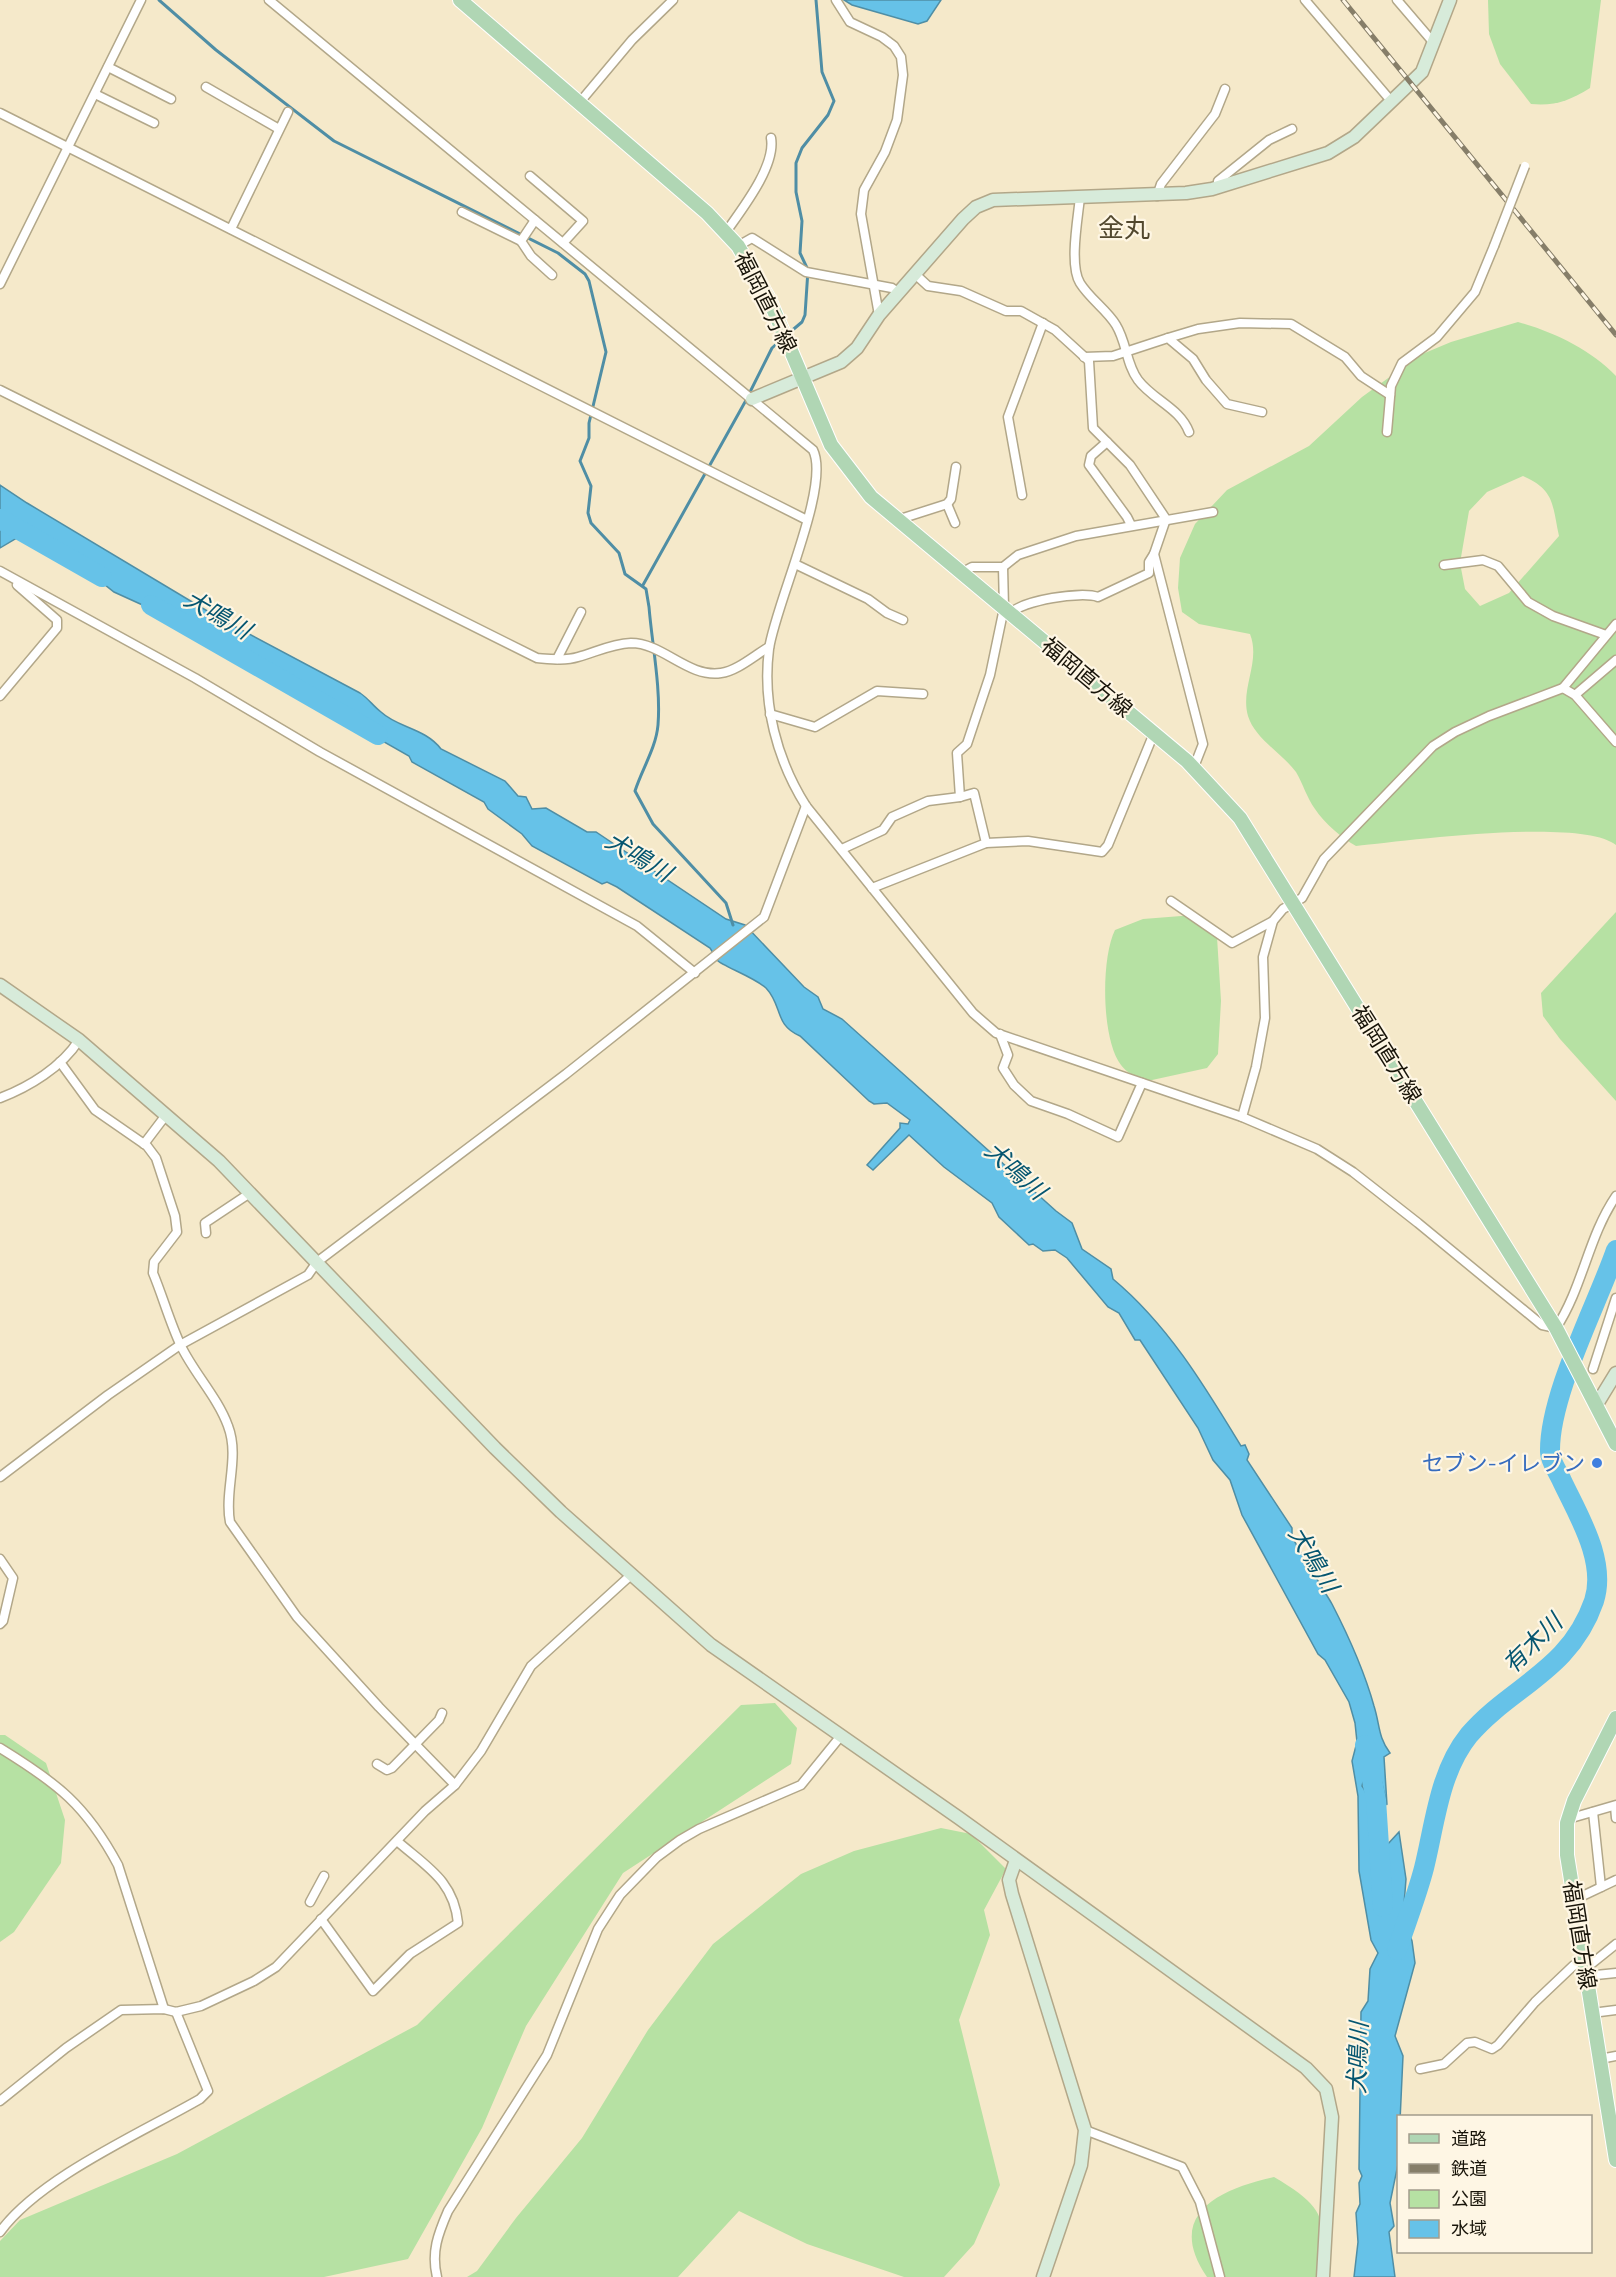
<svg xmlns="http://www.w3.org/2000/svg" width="1616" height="2277" font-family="Mulish,'Noto Sans JP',sans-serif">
	<rect width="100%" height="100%" fill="#f5e9ca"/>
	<g fill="#b6e1a3" fill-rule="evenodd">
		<path d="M 1488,0 L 1601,0 L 1590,88 C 1569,101 1555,106 1531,104 L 1500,64 L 1489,34 Z"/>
		<path d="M 1518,322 C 1554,332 1590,349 1616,376 L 1616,845 C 1582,817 1404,841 1356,846 C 1342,838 1324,823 1315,809 C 1307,798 1303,784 1296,772 C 1282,753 1255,739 1248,716 C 1240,688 1261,662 1250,634 L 1199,624 L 1182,612 L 1178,588 L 1180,558 L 1195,524 L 1227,490 L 1309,446 L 1362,397 L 1420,355 L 1451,342 ZM 1523,476 C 1555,490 1552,504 1559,536 L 1509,593 L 1480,606 L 1465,589 L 1460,563 L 1469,511 L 1487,492 Z"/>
		<polygon points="1616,912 1616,1101 1560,1039 1543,1016 1541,993"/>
		<path d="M 1194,915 L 1207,921 L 1217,937 L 1221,1001 L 1218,1054 L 1207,1068 L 1143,1082 C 1136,1077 1126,1072 1121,1065 C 1101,1039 1101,958 1115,930 L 1143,919 Z"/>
		<polygon points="775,1703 797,1728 791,1764 623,1873 526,2026 482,2128 408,2259 324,2277 0,2277 0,2241 20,2220 177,2154 417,2025 741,1705"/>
		<polygon points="0,1735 5,1735 46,1763 65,1820 61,1863 14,1932 0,1942"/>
		<polygon points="941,1828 971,1834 1006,1869 984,1910 990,1935 959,2020 1000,2185 974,2244 944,2277 904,2277 807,2244 739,2211 678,2277 467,2277 477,2271 516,2218 582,2138 648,2030 713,1944 801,1874 854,1851"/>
		<path d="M 1274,2177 C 1328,2209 1325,2218 1321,2277 L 1207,2277 C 1164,2214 1220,2189 1274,2177 Z"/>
	</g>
	<g fill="#66c2e8" stroke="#4f8ea5" stroke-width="1.5">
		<polygon points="844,0 941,0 927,21 918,24 852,5"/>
		<path d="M 0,485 L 27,503 L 219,618 L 360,693 C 369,699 373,706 381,712 C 398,728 425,728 441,749 L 505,781 L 518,796 L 526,797 L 532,809 L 546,808 L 587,832 L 596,832 L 726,919 L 745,925 L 804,987 L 818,997 L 823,1009 L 842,1019 L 1056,1211 L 1072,1223 L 1082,1249 L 1111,1269 L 1113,1279 C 1168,1325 1204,1385 1241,1446 L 1245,1445 L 1249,1454 L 1247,1460 L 1292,1528 L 1292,1537 L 1307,1563 L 1310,1564 C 1315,1579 1324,1590 1332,1604 C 1349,1637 1364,1670 1374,1706 C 1380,1725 1378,1737 1390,1753 L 1384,1757 L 1387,1805 L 1381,1780 L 1374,1767 L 1365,1774 L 1362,1786 C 1373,1799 1379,1864 1379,1882 L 1389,1878 L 1386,1846 L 1399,1832 L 1406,1879 L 1403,1917 L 1412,1941 L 1415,1963 L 1395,2036 L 1403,2056 L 1398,2164 L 1390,2203 L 1394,2226 L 1389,2232 L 1395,2277 L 1354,2277 L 1358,2242 L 1356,2213 L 1360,2204 L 1359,2183 L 1362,2176 L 1359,2169 L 1361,2012 L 1368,2001 L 1370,1969 L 1378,1953 L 1371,1940 L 1359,1871 L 1358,1796 L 1352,1761 L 1357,1742 L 1355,1723 L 1349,1702 L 1325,1660 L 1318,1654 L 1242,1515 L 1230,1480 L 1213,1460 L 1198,1428 L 1140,1340 L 1135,1340 L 1119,1313 L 1108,1307 L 1067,1258 L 1055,1250 L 1043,1251 L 1033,1244 L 1029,1245 L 999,1217 L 992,1203 L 944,1167 L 909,1135 L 873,1170 L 867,1165 L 900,1128 L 900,1123 L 908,1124 L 910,1120 L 887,1103 L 874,1104 L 869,1101 L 800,1036 C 774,1025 783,1006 766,988 C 754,977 722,966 717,960 C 714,957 713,952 710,948 L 617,887 L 607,882 L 602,884 L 532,846 L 522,834 L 488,809 L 484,802 L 412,762 L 409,756 L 363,730 L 347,714 L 330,705 L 325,699 L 285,680 L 213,637 L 114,592 L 70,557 L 20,536 L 0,548 Z"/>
	</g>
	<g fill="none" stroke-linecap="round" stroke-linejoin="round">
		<g stroke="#4f8ea5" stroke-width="3">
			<path d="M 159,0 L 216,50 L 334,141 L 558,253 L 585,274 L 589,281 L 606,352 L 589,423 L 589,438 L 580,461 L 591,486 L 588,513 L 591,523 L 619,553 L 625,574 L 646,589 L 649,607 C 652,644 661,688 658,725 C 656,748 642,769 635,791 L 653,824 L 726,903 L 733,925"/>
			<polyline points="789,333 802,322 805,315 808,270 800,253 802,221 796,192 796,163 802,148 828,115 834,101 822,72 816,0"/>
			<polyline points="643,585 745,402 772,348 782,339"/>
		</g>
		<g stroke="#66c2e8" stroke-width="20">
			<polyline points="0,519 102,577"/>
			<polyline points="151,605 378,735"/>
			<polyline points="1365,1745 1376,1800 1383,1907"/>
			<path d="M 1397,1950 C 1406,1923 1417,1895 1424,1868 C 1435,1824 1439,1772 1469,1735 C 1511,1686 1570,1671 1594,1601 C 1607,1561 1578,1515 1562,1481 C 1558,1472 1550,1461 1550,1452 C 1549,1395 1597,1305 1616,1250"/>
		</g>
		<defs>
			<g id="street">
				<path d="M 269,0 L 813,450 C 831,486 775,605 769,649 C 762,704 777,760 806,806 L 973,1013 L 996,1033 L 1242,1117 L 1317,1149 L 1353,1172 L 1418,1223 L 1542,1325 L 1556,1328 C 1583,1287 1588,1237 1616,1196"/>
				<polyline points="836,0 850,22 882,37 894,46 901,57 903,75 897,120 885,152 864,190 861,214 879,315"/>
				<polyline points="1305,0 1392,102"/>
				<polyline points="1397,0 1433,42"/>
				<polyline points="108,67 171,99"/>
				<polyline points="206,87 279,129"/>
				<polyline points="95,94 154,123"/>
				<polyline points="580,102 632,40 673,0"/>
				<polyline points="0,113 807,520"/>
				<polyline points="530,176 583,221 563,243"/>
				<polyline points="1218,187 1218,181 1269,140 1292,129"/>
				<polyline points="1157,196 1161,184 1215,114 1225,89"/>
				<path d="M 1080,197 C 1078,218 1069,265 1080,283 C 1090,299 1107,310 1116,325 C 1127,343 1126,364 1138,380 C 1153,400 1180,408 1189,432"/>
				<polyline points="462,212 521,241"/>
				<polyline points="535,220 521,241 531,256 552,275"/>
				<polyline points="231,229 288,112"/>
				<path d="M 726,232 C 742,209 776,166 771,138"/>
				<polyline points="738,246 752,238 806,272 892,288 898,292"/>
				<polyline points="915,274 928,286 961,291 1006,311 1021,311 1055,330 1089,361 1093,428 1130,465 1166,519 1154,554 1203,744 1194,767"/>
				<polyline points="0,284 141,0"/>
				<polyline points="1168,338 1198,329 1240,323 1291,324 1345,357 1361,376 1390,395"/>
				<polyline points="1084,357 1113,356 1168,338 1193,359 1206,380 1227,404 1262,412"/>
				<path d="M 0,390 L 537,658 C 550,659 565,661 578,657 C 596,652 611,644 631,643 C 663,643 688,678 721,673 C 737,671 755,655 769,647"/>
				<polyline points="1387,432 1391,386 1402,363 1437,337 1475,292 1494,246"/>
				<polyline points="1107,442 1091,456 1089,465 1127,517 1131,525"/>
				<polyline points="1022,495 1008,417 1043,323"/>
				<polyline points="947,504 955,523"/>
				<polyline points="897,520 947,504 951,499 956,467"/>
				<polyline points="795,564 868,599 887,613 903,620"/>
				<polyline points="1444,565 1483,560 1498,566 1528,602 1553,616 1606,635"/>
				<polyline points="0,571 195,678 320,752 637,926 695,973"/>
				<polyline points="961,573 972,567 1003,567 1018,555 1076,536 1213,512"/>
				<path d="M 1010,614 C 1022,600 1082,591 1098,597 L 1149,573 L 1149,562 L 1154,554"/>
				<polyline points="557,659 581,612"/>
				<polyline points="1563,688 1575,695 1616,742"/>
				<polyline points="1575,695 1616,660"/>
				<polyline points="0,696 57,628 57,620 17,585"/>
				<polyline points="770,714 815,727 877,691 923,694"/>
				<polyline points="986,843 1028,841 1102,852 1108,845 1154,733"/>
				<polyline points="842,849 883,830 892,817 928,801 960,797 957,753 967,744 990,675 1004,608 1003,567"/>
				<polyline points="872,888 986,843 974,793 960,797"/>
				<polyline points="1171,901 1232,943 1273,921"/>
				<polyline points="1000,1034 1008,1055 1003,1068 1014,1085 1031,1101 1068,1114 1118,1137 1142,1083"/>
				<path d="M 60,1062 L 95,1110 L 147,1146 L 156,1158 L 175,1216 L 177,1232 L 154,1262 L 153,1273 C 163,1297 170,1323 181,1346 C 194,1373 218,1398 228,1426 C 240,1457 224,1491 230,1522 L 297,1617 L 379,1707 L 455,1785"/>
				<path d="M 0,1098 C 29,1087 62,1067 79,1040"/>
				<polyline points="1242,1117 1256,1067 1265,1018 1263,957 1273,921 1283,909 1302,898 1324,859 1433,746 1455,732 1489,716 1563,688 1616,624"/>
				<polyline points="144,1144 166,1115"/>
				<polyline points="206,1233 205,1223 250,1193"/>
				<polyline points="1593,1369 1616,1298"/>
				<polyline points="0,1477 108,1395 180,1345 308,1275 317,1262 566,1074 764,917 806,806"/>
				<polyline points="0,1559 13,1578 3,1621 0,1624"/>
				<path d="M 0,1748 C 57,1783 86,1805 118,1865 L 164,2009"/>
				<polyline points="377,1764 387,1770 392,1768 439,1720 442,1713"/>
				<polyline points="1615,1806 1616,1818"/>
				<polyline points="1593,1812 1601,1887"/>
				<polyline points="1568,1819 1616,1805"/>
				<polyline points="1574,1900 1616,1880"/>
				<polyline points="310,1902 324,1876"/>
				<path d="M 321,1919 L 373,1991 L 410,1954 L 458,1923 C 454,1881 427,1867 397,1841"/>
				<polyline points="1585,1969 1616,1944"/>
				<polyline points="1586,1976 1616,1973"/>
				<polyline points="1592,2013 1616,2010"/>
				<polyline points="1600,2059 1616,2056"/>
				<polyline points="1420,2069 1444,2064 1467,2043 1475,2042 1492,2049 1498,2045 1535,2002 1574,1965 1584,1965"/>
				<polyline points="0,2101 66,2048 121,2010 164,2009 176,2012 201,2006 254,1981 276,1967 425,1811 455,1785 481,1751 531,1666 631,1575"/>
				<polyline points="1085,2130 1182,2167 1200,2202 1220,2277"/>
				<path d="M 0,2232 C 39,2178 141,2133 200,2099 L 208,2091 L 176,2012"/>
				<path d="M 437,2277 C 431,2252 438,2234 448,2211 L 547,2055 L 598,1929 L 620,1895 L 657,1857 L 680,1840 L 699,1829 L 801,1785 L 840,1737"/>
			</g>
			<g id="secondary">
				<polyline points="752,399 841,362 857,348 879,315 963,219 976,207 993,200 1186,193 1212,189 1328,153 1354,137 1422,72 1450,0"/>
				<polyline points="0,985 79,1040 219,1161 495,1448 561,1512 711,1645 959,1818 1306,2068 1326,2089 1332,2117 1323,2277"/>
				<polyline points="1597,1404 1616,1373"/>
				<polyline points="1016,1860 1009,1880 1012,1894 1085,2130 1081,2165 1043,2277"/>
			</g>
			<g id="primary">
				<polyline points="460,0 707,213 738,246 769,299 831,445 871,497 1187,761 1240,818 1556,1328 1616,1444"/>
				<polyline points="1616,1718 1574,1801 1567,1823 1567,1855 1616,2160"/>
			</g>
		</defs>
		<use href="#street" stroke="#b2a789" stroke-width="11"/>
		<use href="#secondary" stroke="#b2a789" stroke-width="15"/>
		<use href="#primary" stroke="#fff" stroke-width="16"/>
		<use href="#street" stroke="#fff" stroke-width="8"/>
		<use href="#secondary" stroke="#d7ebda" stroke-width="12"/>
		<use href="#primary" stroke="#b0d6b4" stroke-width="14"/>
		<defs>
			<polyline id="rail" points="1343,0 1616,335"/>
		</defs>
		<use href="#rail" stroke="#867e69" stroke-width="5"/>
		<use href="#rail" stroke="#fef6e4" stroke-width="3" stroke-dasharray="9" stroke-linecap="butt"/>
		<defs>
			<polyline id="street-bridge" points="1494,246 1525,166"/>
		</defs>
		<use href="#street-bridge" stroke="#b2a789" stroke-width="11" stroke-linecap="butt"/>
		<use href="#street-bridge" stroke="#fff" stroke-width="8"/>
	</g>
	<circle fill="#3f7fe0" stroke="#fef6e4" stroke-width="2" cx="1597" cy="1463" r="6"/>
	<g text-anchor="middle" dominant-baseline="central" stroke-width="4.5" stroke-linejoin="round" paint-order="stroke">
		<g font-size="22" fill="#181409" stroke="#fef6e4">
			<text transform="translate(766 302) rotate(63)">福岡直方線</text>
			<text transform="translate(1087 677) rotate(40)">福岡直方線</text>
			<text transform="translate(1387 1054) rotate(58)">福岡直方線</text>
			<text transform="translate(1580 1935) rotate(81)">福岡直方線</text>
		</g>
		<g font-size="22" fill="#366cbe" stroke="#fef6e4" text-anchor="end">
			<text x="1585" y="1463">セブン-イレブン</text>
		</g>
		<g font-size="24" font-style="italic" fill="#065670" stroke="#fef6e4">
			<text transform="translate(218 614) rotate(30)">犬鳴川</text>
			<text transform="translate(639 856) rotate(31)">犬鳴川</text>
			<text transform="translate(1016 1170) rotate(42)">犬鳴川</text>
			<text transform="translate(1314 1559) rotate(59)">犬鳴川</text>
			<text transform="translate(1532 1643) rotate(-45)">有木川</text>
			<text transform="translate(1357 2058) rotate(-88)">犬鳴川</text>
		</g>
		<g font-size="26" fill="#52482e" stroke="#fef6e4">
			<text x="1124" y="227">金丸</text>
		</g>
	</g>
	<rect x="1397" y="2115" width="195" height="138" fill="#fef6e4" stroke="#a29c8c" stroke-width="1.5"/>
	<rect x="1409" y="2134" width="30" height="9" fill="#b0d6b4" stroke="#a29c8c" stroke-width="1.5"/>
	<text x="1451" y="2145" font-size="18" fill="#181409">道路</text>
	<rect x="1409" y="2164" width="30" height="9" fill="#867e69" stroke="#a29c8c" stroke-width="1.5"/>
	<text x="1451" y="2175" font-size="18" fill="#181409">鉄道</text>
	<rect x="1409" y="2190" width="30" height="18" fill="#b6e1a3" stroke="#a29c8c" stroke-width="1.5"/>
	<text x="1451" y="2205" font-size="18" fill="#181409">公園</text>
	<rect x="1409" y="2220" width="30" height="18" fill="#66c2e8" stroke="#a29c8c" stroke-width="1.5"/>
	<text x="1451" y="2235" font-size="18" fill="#181409">水域</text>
</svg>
